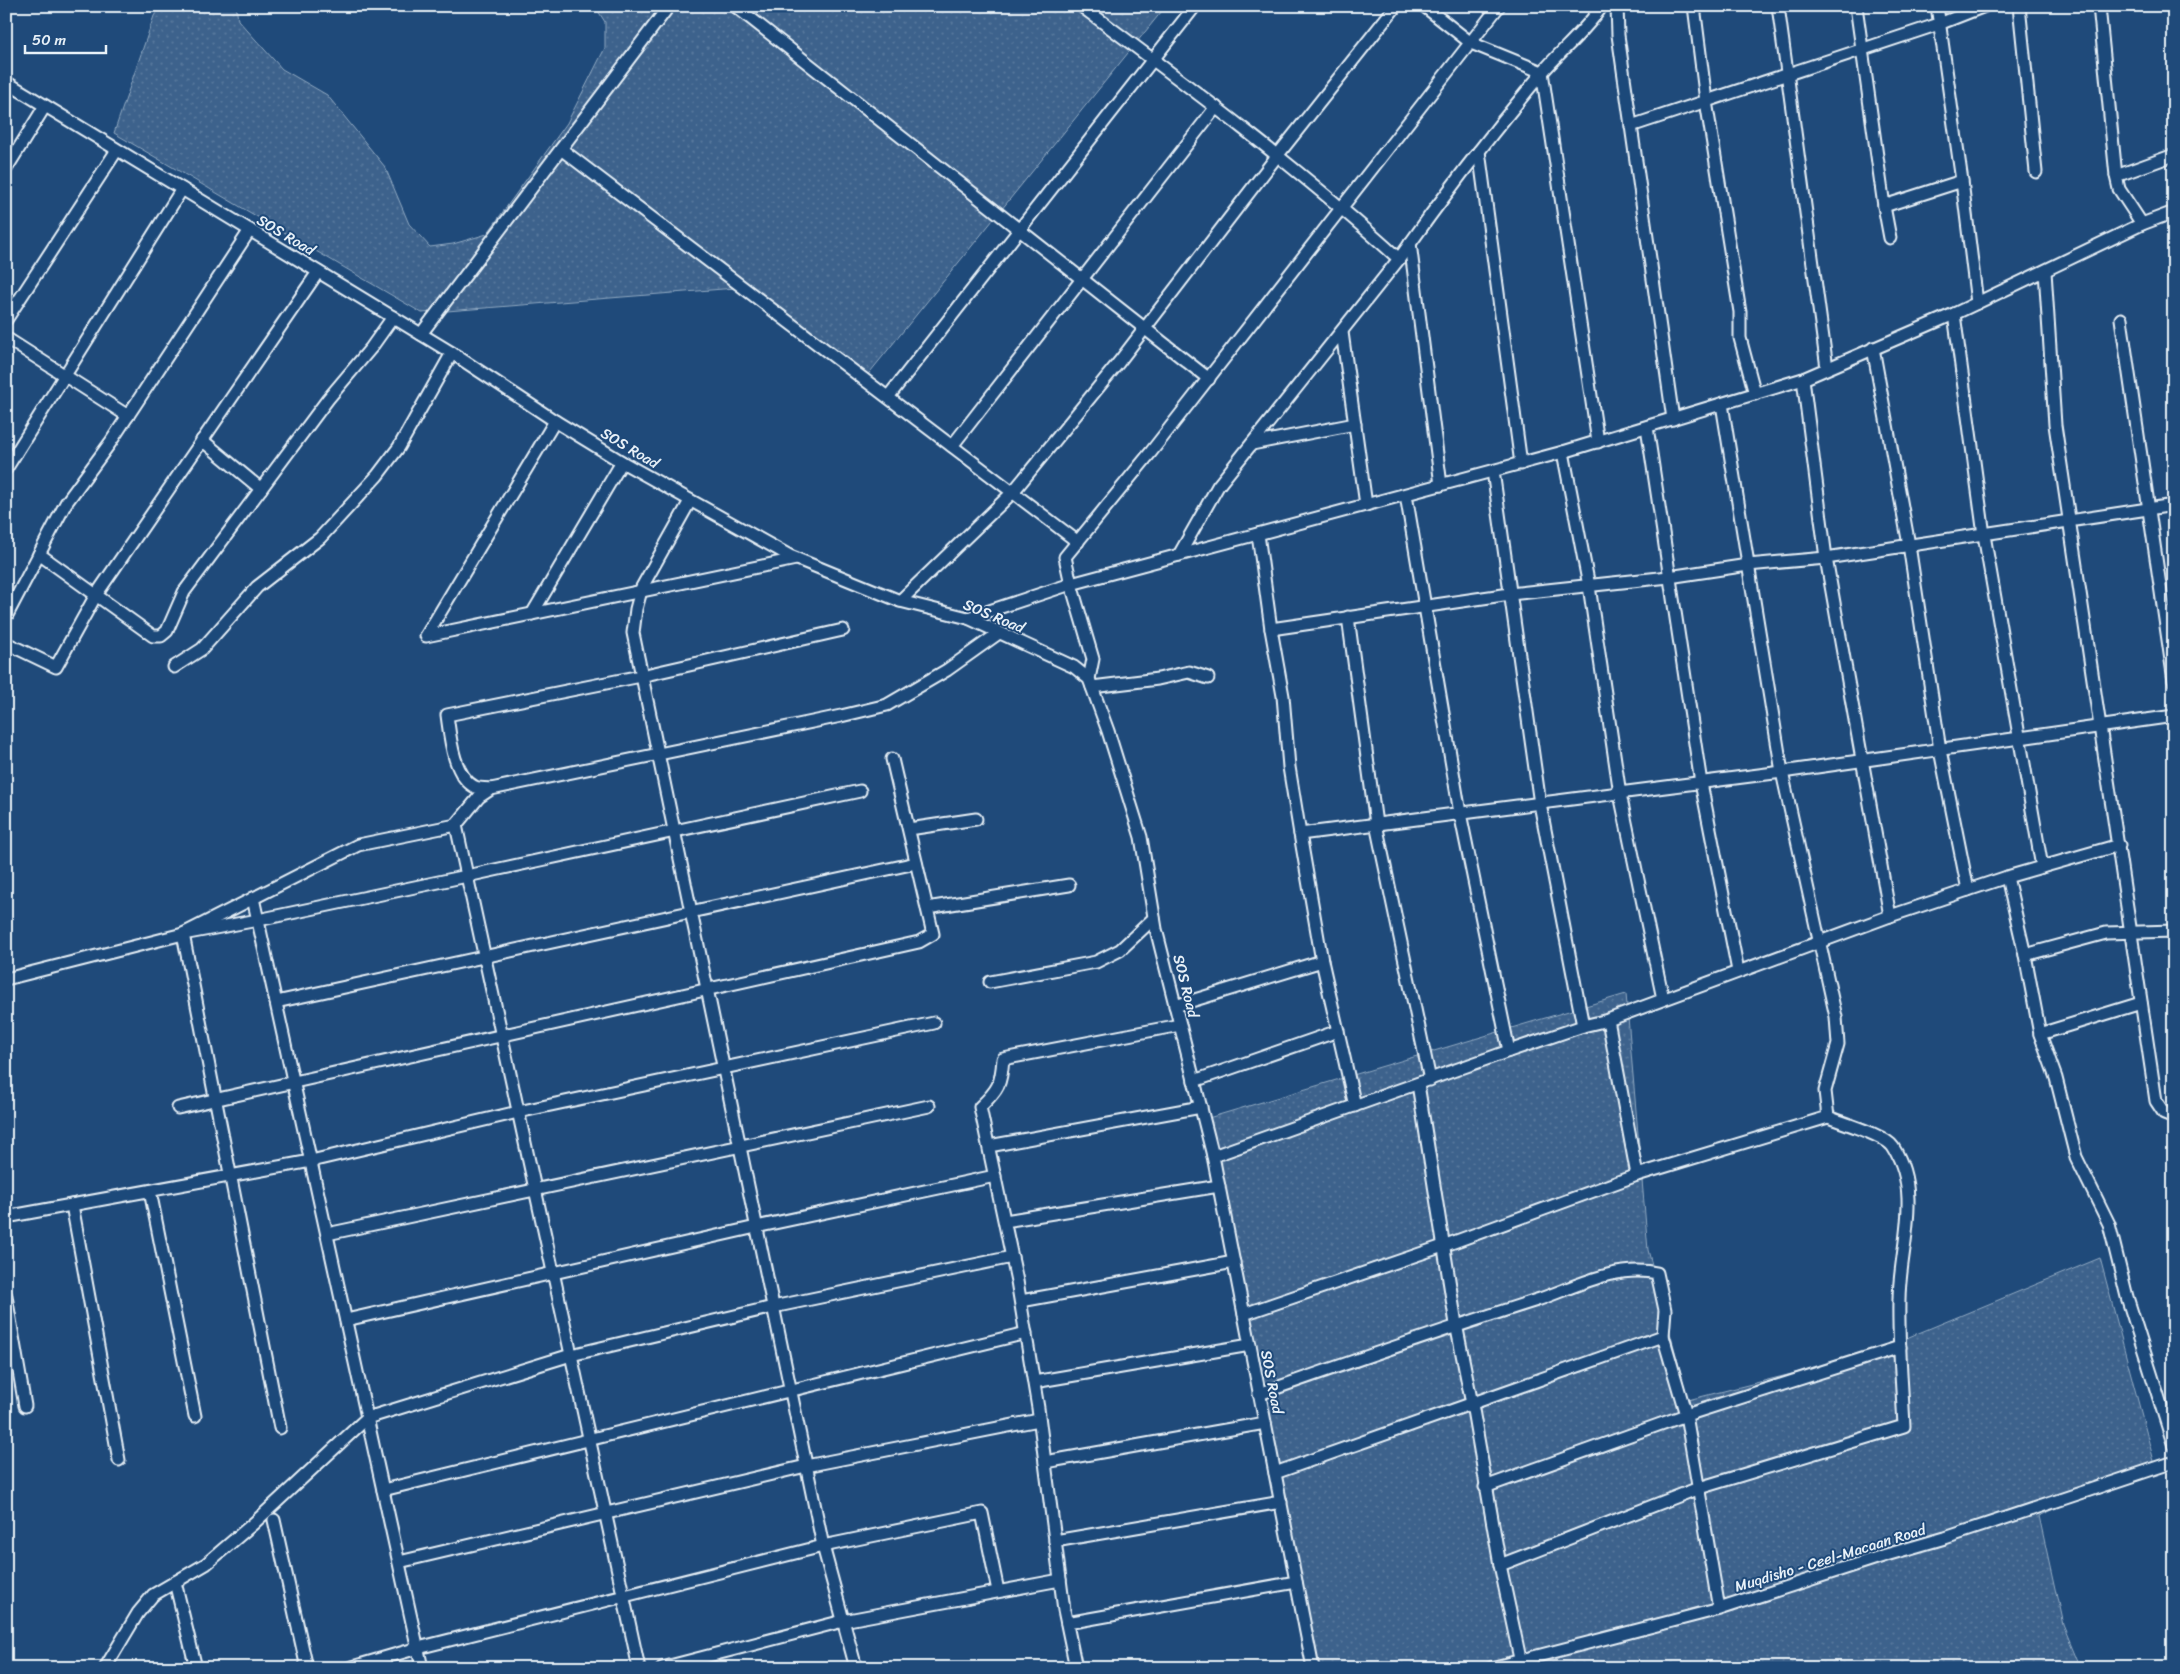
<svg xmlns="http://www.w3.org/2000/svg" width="2180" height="1674" font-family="Sriracha,sans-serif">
	<defs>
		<pattern id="grass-dots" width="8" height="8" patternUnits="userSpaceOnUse" patternTransform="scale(1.25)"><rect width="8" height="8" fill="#3c628c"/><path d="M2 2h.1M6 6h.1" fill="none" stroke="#58799d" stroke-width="1.8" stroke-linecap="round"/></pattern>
	</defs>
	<rect width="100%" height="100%" fill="#1f4a7a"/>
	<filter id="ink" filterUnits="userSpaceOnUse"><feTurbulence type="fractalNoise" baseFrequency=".02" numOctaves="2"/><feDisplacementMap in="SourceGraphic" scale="10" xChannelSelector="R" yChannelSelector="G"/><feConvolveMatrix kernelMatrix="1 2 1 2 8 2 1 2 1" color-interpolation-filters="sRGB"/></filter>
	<g filter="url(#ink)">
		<g fill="url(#grass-dots)" stroke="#92aac2">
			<polygon points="160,6 236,6 238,20 282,69 327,95 385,167 409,224 430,247 453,244 487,234 567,123 605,48 605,22 595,6 1166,6 862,382 748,287 422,313 114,133 154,16"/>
			<polygon points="1626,994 1648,1250 1688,1400 1863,1356 2100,1258 2155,1465 2039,1516 2063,1625 2081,1668 1306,1668 1205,1119"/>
		</g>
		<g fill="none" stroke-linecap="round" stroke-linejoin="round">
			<defs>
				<g id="minor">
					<polyline points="735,6 1209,379"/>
					<path d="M 1081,6 C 1190,87 1299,168 1399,259 C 1444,195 1491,134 1541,74 C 1561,50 1584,33 1602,6"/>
					<polyline points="1424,6 1471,43 1542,72 1598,442"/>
					<polyline points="1617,6 1618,35 1673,419"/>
					<polyline points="1694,6 1706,101 1740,312 1740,338 1755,394"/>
					<polyline points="1778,6 1827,368"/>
					<polyline points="1856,6 1884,206 1962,181 1977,303"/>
					<polyline points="1937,6 1962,181"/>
					<polyline points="2019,6 2036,172"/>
					<polyline points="2099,6 2116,176 2119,189 2142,224"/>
					<polyline points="6,82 452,353 555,421 622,462 790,556 900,601 968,618 1074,667 1089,679 1108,731 1141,837 1156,929 1213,1156 1313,1668"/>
					<polyline points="1631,126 1939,24 1985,6"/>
					<polyline points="561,149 1078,542"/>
					<polyline points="1479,151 1521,464"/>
					<polyline points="6,169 45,106"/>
					<polyline points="2116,176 2174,155"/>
					<polyline points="1884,206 1890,238"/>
					<polyline points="1410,243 1441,485"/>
					<polyline points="2045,271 2055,425 2156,1101 2164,1113 2174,1117"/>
					<polyline points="1954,314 1984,535 2042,867"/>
					<polyline points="2121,319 2174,681"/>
					<polyline points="6,320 117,150"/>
					<polyline points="1342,332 1366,505"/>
					<polyline points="421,334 669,6"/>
					<polyline points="6,338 128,416"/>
					<polyline points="1873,348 1909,545 1940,750 1968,890"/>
					<polyline points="1803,379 1826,558 1890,916"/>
					<polyline points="888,397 1195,6"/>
					<polyline points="555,421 426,636 796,559"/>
					<polyline points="1647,427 1701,783 1738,971"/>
					<polyline points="202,440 261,489"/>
					<polyline points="1252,444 1355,424"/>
					<polyline points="952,446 1216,107"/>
					<polyline points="1563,452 1589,586 1620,794 1663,999"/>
					<polyline points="6,469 182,189"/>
					<polyline points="1493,471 1540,804 1583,1026"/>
					<polyline points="1406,495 1460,813 1509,1051"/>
					<polyline points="690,501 642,587 636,609 633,633 823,1546 856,1668"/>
					<polyline points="1258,534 1271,629 1510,594 1669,577 1748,565 1826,558 2174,505"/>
					<polyline points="39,554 153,636 161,636 167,631 184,592 328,399 371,348 393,317"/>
					<polyline points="1179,555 1218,486 1399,259"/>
					<polyline points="900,601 1013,492 1119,362 1277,156 1396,6"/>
					<polyline points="532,614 622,462"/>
					<polyline points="6,617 66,503 110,443 250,230"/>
					<polyline points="1348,617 1376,824 1430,1080"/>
					<polyline points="968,618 1071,584 1563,452 1803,379 1954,314 2142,224 2174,212"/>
					<polyline points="1271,629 1283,696 1289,767 1300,834 1322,961 1355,1106"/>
					<path d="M 843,630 L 641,676 L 447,715 C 450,736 453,776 475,787 C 479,789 486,788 491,789 L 841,716 L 887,705 L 947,670 L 999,633"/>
					<polyline points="6,643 56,667 96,595 318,272"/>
					<polyline points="174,667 202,649 257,587 320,538 377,476 399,447 452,353"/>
					<polyline points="1089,679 1093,659 1071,584 1065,557 1151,452 1499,6"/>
					<polyline points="1092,687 1158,679 1189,672 1208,678"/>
					<polyline points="456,825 639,1668"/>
					<polyline points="909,829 976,819"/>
					<polyline points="1300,834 1782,772 2174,716"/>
					<polyline points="2007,877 2025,955 2040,1034 2056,1078 2076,1157 2109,1224 2127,1297 2174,1446"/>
					<polyline points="253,898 422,1668"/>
					<polyline points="927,908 1069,885"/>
					<polyline points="2025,955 2106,933 2174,931"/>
					<polyline points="6,979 183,934 258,920 467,876 860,791"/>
					<polyline points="990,982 1096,962 1120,950 1154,918"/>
					<polyline points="276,1002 916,863"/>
					<polyline points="1175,1006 1322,961"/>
					<polyline points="1608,1020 1637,1175"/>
					<polyline points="2040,1034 2141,1003"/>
					<polyline points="1194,1081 1338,1031"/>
					<polyline points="1418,1084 1456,1324 1472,1404 1500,1565 1522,1668"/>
					<polyline points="178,1108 919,942 933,934 892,759"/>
					<polyline points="989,1146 1201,1107"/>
					<polyline points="1213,1156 1509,1051 1583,1026 1608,1020 1890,916 2007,877 2119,845"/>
					<polyline points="150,1191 195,1416"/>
					<polyline points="72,1205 119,1460"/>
					<polyline points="6,1217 311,1161 518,1112 934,1023"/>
					<polyline points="1005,1221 1219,1186"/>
					<polyline points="327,1234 929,1106"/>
					<polyline points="6,1296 25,1406"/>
					<polyline points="1021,1301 1234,1262"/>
					<polyline points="1244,1314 1443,1246 1637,1175 1828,1117 1825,1091 1838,1044 1836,1017 1782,772 1722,404"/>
					<polyline points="346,1320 756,1227 995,1176"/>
					<polyline points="1034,1382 1250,1345"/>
					<path d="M 1259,1394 C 1353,1361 1446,1329 1540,1299 C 1577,1286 1617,1264 1657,1273 L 1665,1310 L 1663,1336 L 1686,1415 L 1719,1609"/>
					<polyline points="280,1428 183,934 358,845 456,825 479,797 491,789"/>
					<polyline points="1045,1462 1265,1423"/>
					<polyline points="1275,1473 1663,1336"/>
					<polyline points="1485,1487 1686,1415 1900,1347"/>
					<polyline points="383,1490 1026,1333"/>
					<polyline points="274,1520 307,1668"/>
					<polyline points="1055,1541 1281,1502"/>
					<polyline points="399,1562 806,1466 1039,1420"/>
					<path d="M 1500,1565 L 1699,1488 L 1904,1426 C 1902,1384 1898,1342 1899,1300 C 1899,1250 1923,1193 1893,1147 C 1885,1135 1843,1123 1828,1117"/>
					<polyline points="175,1582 196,1668"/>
					<polyline points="1067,1623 1296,1582"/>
					<polyline points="105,1668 138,1613 153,1595 206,1564 254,1523 367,1418 571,1355 773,1307 1012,1257"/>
					<polyline points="349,1668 418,1648 823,1546 982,1513 998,1591"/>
					<polyline points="662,1668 843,1621 1060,1580"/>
					<path d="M 1076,1668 L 1064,1610 L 1038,1408 L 1017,1281 L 980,1107 C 999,1089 1001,1084 1003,1059 L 1180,1025"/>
					<polyline points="1491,1668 1719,1609 1886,1555 1945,1538 2174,1462"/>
				</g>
			</defs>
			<use href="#minor" stroke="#e8f1f8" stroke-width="15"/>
			<use href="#minor" stroke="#1f4a7a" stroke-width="11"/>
		</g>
	</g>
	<g text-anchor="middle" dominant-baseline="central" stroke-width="4" stroke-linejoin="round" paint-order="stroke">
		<g font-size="15" fill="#e8f1f8" stroke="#1f4a7a">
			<text transform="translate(286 235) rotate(31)">SOS Road</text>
			<text transform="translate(630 448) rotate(31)">SOS Road</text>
			<text transform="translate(994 616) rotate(23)">SOS Road</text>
			<text transform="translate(1186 986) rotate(76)">SOS Road</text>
			<text transform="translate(1272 1382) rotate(79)">SOS Road</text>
			<text transform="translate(1830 1558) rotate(-17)">Muqdisho - Ceel-Macaan Road</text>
		</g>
	</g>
	<rect width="2180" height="1674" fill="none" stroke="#1f4a7a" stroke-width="25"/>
	<rect x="12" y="12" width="2155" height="1649" fill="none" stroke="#e8f1f8" stroke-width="2" filter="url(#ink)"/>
	<path d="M25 45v8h81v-8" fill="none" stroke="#e8f1f8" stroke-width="2.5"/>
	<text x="32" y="45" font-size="15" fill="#e8f1f8" stroke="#1f4a7a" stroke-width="4" paint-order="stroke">50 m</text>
</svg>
